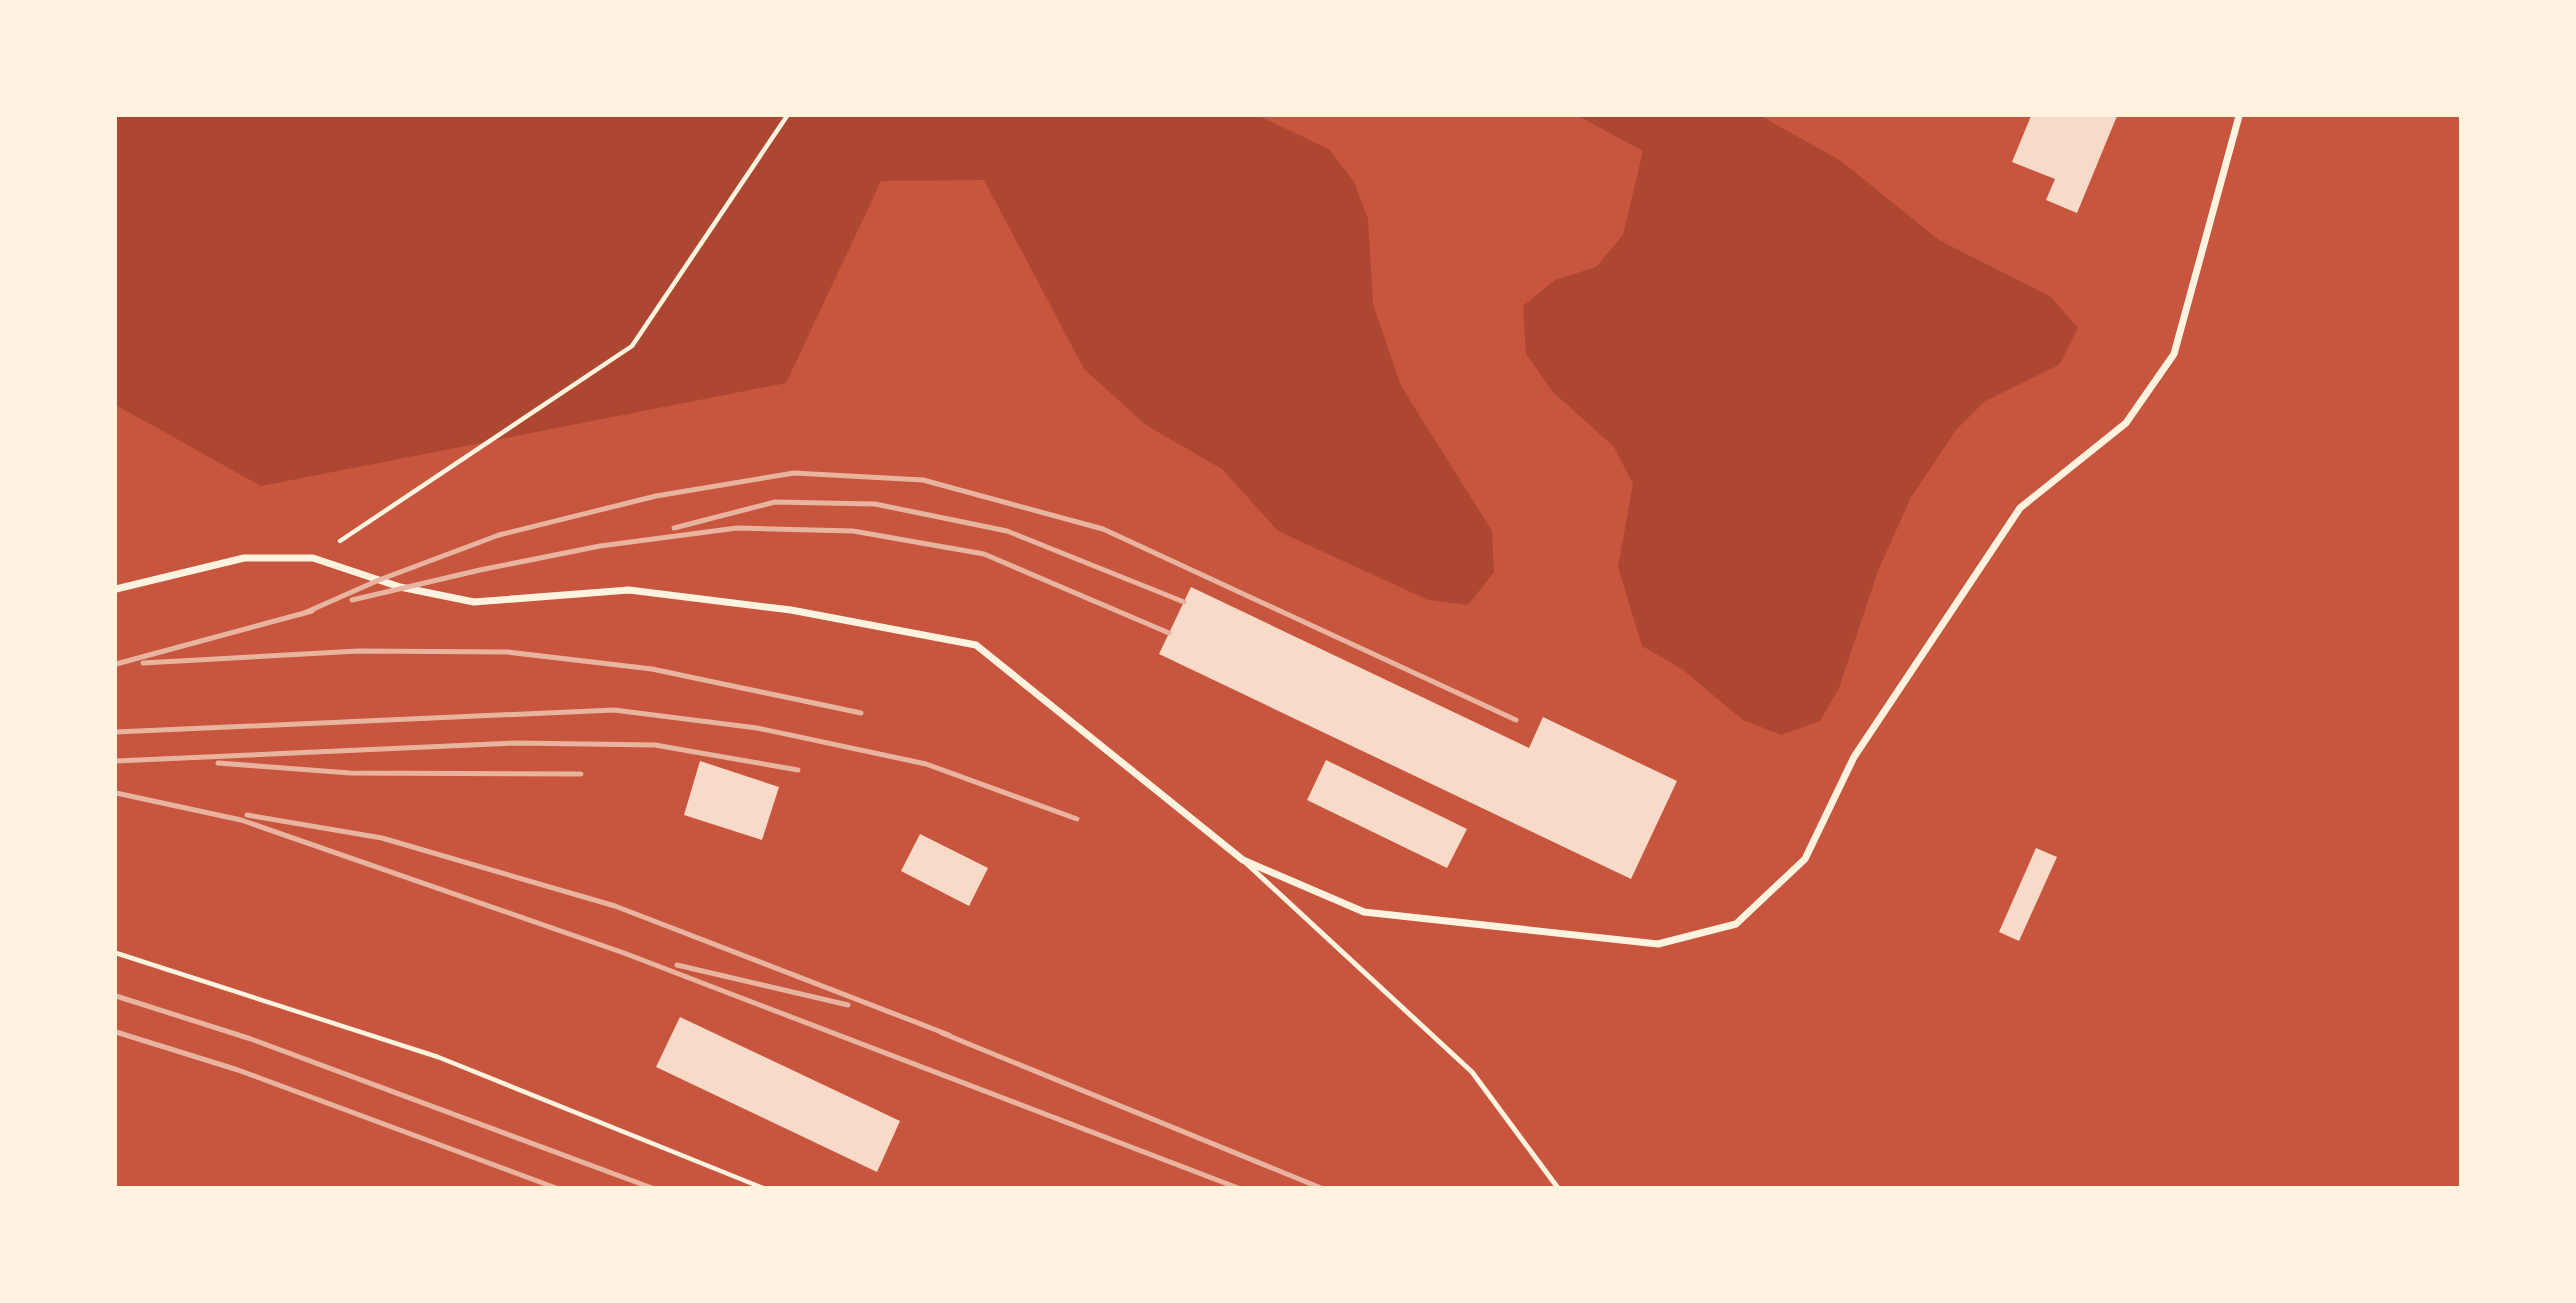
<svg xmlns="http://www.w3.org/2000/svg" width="2576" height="1303" font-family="'Alegreya Sans',sans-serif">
	<rect width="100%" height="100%" fill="#c8553d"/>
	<g fill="#ae4732">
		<polygon points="116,116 1259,116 1329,149 1354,182 1368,219 1373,304 1401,386 1492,531 1494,572 1468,605 1428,600 1278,531 1222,469 1146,425 1084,369 984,180 881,181 786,383 261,486 116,405"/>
		<polygon points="1578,116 1761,116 1841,161 1939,240 2051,297 2078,328 2059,365 1985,401 1956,430 1911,497 1878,571 1839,688 1820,721 1781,735 1743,720 1682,669 1642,646 1618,567 1633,484 1614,447 1552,391 1526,354 1523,306 1555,280 1596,267 1623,235 1643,151"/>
	</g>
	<g fill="#f7dbc8">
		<polygon points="2031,116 2117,116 2077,213 2046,200 2055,179 2012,162"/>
		<polygon points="1191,587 1529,748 1543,717 1677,781 1631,879 1159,654"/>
		<polygon points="1326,760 1467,829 1447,868 1307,800"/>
		<polygon points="700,761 779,787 762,840 684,815"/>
		<polygon points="920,834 988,868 969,906 901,871"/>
		<polygon points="2036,848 2057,857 2019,941 1999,932"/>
		<polygon points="680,1017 900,1121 877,1172 656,1067"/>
	</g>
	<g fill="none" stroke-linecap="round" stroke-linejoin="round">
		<g stroke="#fff3e0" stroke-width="4.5">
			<polyline points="340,541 632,346 787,116"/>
			<polyline points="116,953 438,1057 763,1188"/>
		</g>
		<polyline stroke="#fff3e0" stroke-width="5" points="1245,862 1472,1072 1558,1188"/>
		<polyline stroke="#fff3e0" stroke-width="7" points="116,589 244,558 313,558 400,587 474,602 629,590 791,610 976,645 1243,860 1364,912 1658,944 1736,924 1805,859 1854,757 2020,508 2126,423 2174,354 2239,116"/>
		<g stroke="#e9b49f" stroke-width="5">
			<polyline points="674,528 775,502 875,504 1007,531 1184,602"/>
			<polyline points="352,600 480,570 600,546 737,528 853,531 984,554 1169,633"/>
			<polyline points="302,614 379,580 499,535 656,496 794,473 923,480 1103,529 1516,720"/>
			<polyline points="143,663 358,651 507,652 652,669 861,713"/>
			<polyline points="116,664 312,611"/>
			<polyline points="116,732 614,710 757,728 926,764 1077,819"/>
			<polyline points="116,761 516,743 655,745 798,770"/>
			<polyline points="218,763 350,773 581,774"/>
			<polyline points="116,793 241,820 624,953 1238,1188"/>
			<polyline points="247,815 382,838 615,906 949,1035"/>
			<polyline points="677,965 848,1005"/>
			<polyline points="116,996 251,1039 652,1188"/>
			<polyline points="116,1032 238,1070 556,1188"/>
			<polyline points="942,1033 1321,1188"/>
		</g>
	</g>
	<rect width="2576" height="1303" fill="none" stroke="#fff3e0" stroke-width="234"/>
</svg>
